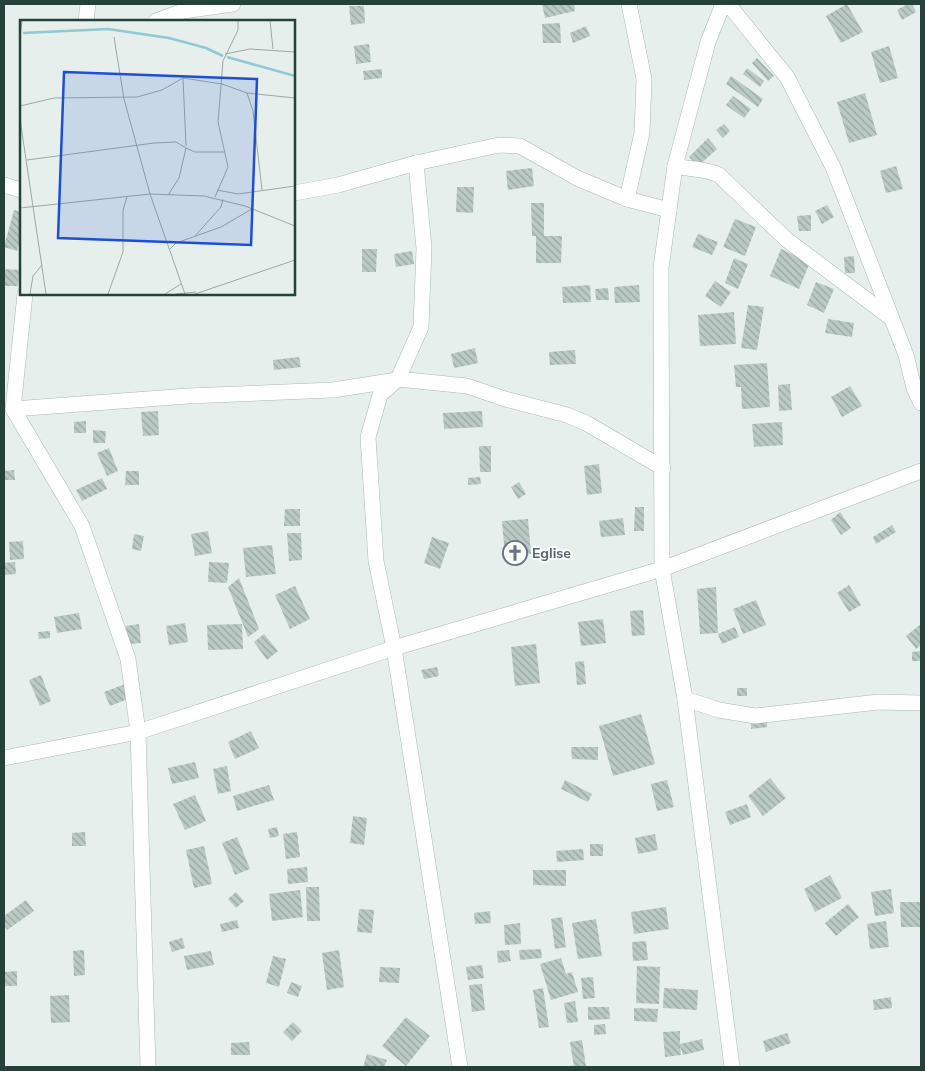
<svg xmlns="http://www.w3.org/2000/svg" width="925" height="1071" font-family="Mulish,sans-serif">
	<defs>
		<pattern id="building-back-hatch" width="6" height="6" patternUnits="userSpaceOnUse" patternTransform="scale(1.25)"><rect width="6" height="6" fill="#bbcac4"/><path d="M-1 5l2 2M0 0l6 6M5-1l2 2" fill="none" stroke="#98a6a0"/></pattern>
	</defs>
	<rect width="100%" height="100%" fill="#e6efeb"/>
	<g fill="url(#building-back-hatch)">
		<polygon points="542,4 574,4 575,11 545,18"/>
		<polygon points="847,4 863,32 841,43 826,16"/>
		<polygon points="908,4 912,4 916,12 902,20 897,10"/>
		<polygon points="349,6 364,6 365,23 351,25"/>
		<polygon points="560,23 561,43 543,43 542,24"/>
		<polygon points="586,26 590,36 573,43 570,33"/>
		<polygon points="369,44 371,62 356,64 354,46"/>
		<polygon points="889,46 898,78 880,83 871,52"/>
		<polygon points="757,58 774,76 768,81 752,63"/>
		<polygon points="747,68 764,81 760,87 743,74"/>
		<polygon points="382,69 382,78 364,80 363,71"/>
		<polygon points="731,76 763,99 758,107 726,84"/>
		<polygon points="865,93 877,135 849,143 837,102"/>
		<polygon points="733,96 751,109 744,118 726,105"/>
		<polygon points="724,124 730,131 723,138 716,130"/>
		<polygon points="708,138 717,149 698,166 689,157"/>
		<polygon points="896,166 903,189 886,193 880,171"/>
		<polygon points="532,168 534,186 508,190 506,171"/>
		<polygon points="457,187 474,187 473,213 456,212"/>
		<polygon points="531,203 544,203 544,236 562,236 561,263 536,263 536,236 532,236"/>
		<polygon points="827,205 834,217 822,224 815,211"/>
		<polygon points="14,210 21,212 21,237 17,251 4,247"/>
		<polygon points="811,215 811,231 799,231 797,216"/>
		<polygon points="735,219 756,227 745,256 723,247"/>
		<polygon points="698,234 718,242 712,255 692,247"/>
		<polygon points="362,249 377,249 376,272 362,272"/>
		<polygon points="781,249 810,262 799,289 770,276"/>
		<polygon points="412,251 414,264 396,267 394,254"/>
		<polygon points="854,256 855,273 845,273 844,257"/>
		<polygon points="734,258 748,264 738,289 725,283"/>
		<polygon points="4,269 19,270 18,286 4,286"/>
		<polygon points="715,281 731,292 721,307 705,296"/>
		<polygon points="816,282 834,289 824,313 807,305"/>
		<polygon points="590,285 591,302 563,303 562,287"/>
		<polygon points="639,285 640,302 615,303 614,287"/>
		<polygon points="608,288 609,300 596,300 595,289"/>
		<polygon points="748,305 764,307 757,350 741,348"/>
		<polygon points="734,312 736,344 700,346 698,315"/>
		<polygon points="828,319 854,323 852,337 825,333"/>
		<polygon points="475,348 478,363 454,368 451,354"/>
		<polygon points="575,350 576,364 550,365 549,352"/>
		<polygon points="299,357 301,367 274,370 273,360"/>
		<polygon points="767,363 770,407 742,409 741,387 736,387 734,365"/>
		<polygon points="790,384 792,410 779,411 778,385"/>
		<polygon points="850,386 862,406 842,417 831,397"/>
		<polygon points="158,411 159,435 143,436 141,412"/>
		<polygon points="482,411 483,427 444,429 443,413"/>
		<polygon points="86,421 86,433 74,433 74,422"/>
		<polygon points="782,422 783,445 754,447 752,424"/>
		<polygon points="93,430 106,431 105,443 93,443"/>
		<polygon points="479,446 491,446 491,472 480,472"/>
		<polygon points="109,448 118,471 107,476 97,453"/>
		<polygon points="599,464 602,493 587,495 584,466"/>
		<polygon points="14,470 15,480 4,480 4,471"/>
		<polygon points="126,471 139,471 139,485 125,485"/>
		<polygon points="480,477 481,484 468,485 468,478"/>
		<polygon points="102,478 107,489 82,501 76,490"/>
		<polygon points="519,482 526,494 518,499 511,487"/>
		<polygon points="635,507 644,507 644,531 634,531"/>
		<polygon points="285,509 300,509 300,526 284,526"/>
		<polygon points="840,512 851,528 841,535 831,520"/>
		<polygon points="623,518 625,535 601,537 599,521"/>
		<polygon points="528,519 531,554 505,556 502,521"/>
		<polygon points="892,525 896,532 876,544 873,537"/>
		<polygon points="208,531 212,553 195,556 191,534"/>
		<polygon points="287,533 301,533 302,560 289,561"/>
		<polygon points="134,534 144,536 141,551 132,549"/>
		<polygon points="432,537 449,543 440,569 424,563"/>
		<polygon points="23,541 24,559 10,560 9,542"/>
		<polygon points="272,545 276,574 246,577 243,548"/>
		<polygon points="15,562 16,574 4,575 4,563"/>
		<polygon points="209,562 229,563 227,583 208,582"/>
		<polygon points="239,578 259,629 248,637 228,587"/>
		<polygon points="849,585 861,605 849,612 837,593"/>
		<polygon points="295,586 310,619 290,629 275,595"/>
		<polygon points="716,587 718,633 700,634 697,589"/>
		<polygon points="756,600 766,625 743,634 733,609"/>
		<polygon points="643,610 645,635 632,636 630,611"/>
		<polygon points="79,613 82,629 57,633 54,617"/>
		<polygon points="603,619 606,643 581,646 578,622"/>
		<polygon points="185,623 188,642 169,645 166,626"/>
		<polygon points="139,624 141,643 128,644 126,626"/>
		<polygon points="242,624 243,649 208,650 207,625"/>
		<polygon points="921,624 921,645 916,649 906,636"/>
		<polygon points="735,627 739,637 722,644 718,634"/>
		<polygon points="50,631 50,638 39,639 38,632"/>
		<polygon points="264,634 278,651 267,660 254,642"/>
		<polygon points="536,644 540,683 515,686 511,647"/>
		<polygon points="921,651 921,661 912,661 912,652"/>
		<polygon points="584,661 586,684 577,685 575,662"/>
		<polygon points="437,667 439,676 424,679 421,670"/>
		<polygon points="41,675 51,701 40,706 29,680"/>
		<polygon points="128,683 133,697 110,706 104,692"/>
		<rect x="737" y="688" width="10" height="8"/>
		<polygon points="641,714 655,764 613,776 599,726"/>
		<polygon points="767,719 767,727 751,729 751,721"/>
		<polygon points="251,731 259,748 235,759 228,742"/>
		<polygon points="571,747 598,747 598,760 572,759"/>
		<polygon points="195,762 199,778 172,784 168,768"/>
		<polygon points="227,766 231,791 218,794 213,769"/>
		<polygon points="770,778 786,798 763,816 748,796"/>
		<polygon points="565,780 592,794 588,802 561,789"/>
		<polygon points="667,780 674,807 657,811 651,784"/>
		<polygon points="269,785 274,800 237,811 233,796"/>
		<polygon points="195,795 206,821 185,830 173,804"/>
		<polygon points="747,804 751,817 730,825 725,812"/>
		<polygon points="353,816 367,818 364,845 350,843"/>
		<polygon points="277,827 279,836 270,838 268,829"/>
		<polygon points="85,832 86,846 72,846 72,833"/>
		<polygon points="297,832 300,857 286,859 283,834"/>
		<polygon points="655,834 658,850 638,854 635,838"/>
		<polygon points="237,837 250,869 235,875 222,843"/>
		<rect x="590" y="844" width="13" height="12"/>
		<polygon points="204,846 212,884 194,888 186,850"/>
		<polygon points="583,849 584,860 557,862 556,851"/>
		<polygon points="307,867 308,882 288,884 287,869"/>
		<polygon points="533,870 566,870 566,886 533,885"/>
		<polygon points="830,875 842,898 815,912 804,889"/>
		<polygon points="306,887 319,887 320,921 307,921"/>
		<polygon points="891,889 894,913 875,916 871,892"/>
		<polygon points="300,890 303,917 272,921 269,894"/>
		<polygon points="236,892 244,901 236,908 228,899"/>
		<polygon points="26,900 34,911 7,930 4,925 4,916"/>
		<polygon points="900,902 921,902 921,927 901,927"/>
		<polygon points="848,904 859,917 836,936 825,923"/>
		<polygon points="666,907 669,929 634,934 631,912"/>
		<polygon points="359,909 374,910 372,933 357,932"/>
		<polygon points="490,911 491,923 475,924 474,913"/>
		<polygon points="562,917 566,947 555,949 551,919"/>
		<polygon points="596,919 602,956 578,959 572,923"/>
		<polygon points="237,920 239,928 222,932 220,924"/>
		<polygon points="886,921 889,947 870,949 867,924"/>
		<polygon points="520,923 521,944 505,945 504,925"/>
		<polygon points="182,938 185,948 172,952 169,942"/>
		<polygon points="646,941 648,960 633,961 632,942"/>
		<polygon points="541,949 542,958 520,960 519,950"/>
		<polygon points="84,950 85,975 74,976 73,951"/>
		<polygon points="339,950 344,987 327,990 322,953"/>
		<polygon points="509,950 511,961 498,963 497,951"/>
		<polygon points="211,951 214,965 187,970 184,956"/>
		<polygon points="273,956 286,959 279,987 266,983"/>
		<polygon points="561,958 566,974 572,972 578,992 551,1000 540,964"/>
		<polygon points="482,965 484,978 468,980 466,967"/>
		<polygon points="637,966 660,967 659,1004 636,1003"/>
		<polygon points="380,967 400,968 399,983 379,982"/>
		<polygon points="17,971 17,986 5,986 4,972"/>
		<polygon points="593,977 595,998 583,999 581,978"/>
		<polygon points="291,982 302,986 298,997 287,993"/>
		<polygon points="482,984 485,1010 472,1012 469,985"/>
		<polygon points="543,988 549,1027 539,1028 533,990"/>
		<polygon points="664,988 698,990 697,1010 663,1008"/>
		<polygon points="69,995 70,1022 51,1023 50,996"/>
		<polygon points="891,997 892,1008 874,1010 873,1000"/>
		<polygon points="575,1001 578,1022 567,1023 564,1003"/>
		<polygon points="588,1007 609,1007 610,1019 588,1020"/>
		<polygon points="634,1008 658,1009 657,1022 634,1021"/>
		<polygon points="406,1017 430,1036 406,1066 382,1046"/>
		<polygon points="293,1022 302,1031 292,1041 283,1032"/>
		<polygon points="605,1024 606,1034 594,1035 594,1025"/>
		<polygon points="680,1031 680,1044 702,1039 704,1050 683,1055 680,1046 681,1055 665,1057 663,1032"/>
		<polygon points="787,1033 791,1043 766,1052 763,1041"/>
		<polygon points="582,1040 586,1067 574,1067 570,1042"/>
		<polygon points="249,1042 250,1055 231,1055 231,1043"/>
		<polygon points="367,1054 387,1060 384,1067 363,1067"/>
	</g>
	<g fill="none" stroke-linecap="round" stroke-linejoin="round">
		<defs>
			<g id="minor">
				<polyline points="723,4 708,42 675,166 661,268 662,569 685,699 732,1067"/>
				<polyline points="728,4 787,77 833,167 906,355 914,388 921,403"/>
				<polyline points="86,21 88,4"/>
				<polyline points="156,21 183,11 233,4"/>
				<polyline points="416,163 424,248 421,327 398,379 467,386 505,399 567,415 586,423 663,468"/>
				<path d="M 675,166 C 687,169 709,169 719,175 L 787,240 L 891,318"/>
				<polyline points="4,185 21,190"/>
				<polyline points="294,193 338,185 416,163 499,145 520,146 577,178 627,199 669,210"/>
				<polyline points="627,199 642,133 644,79 629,4"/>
				<polyline points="25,294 13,409 82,526 128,659 138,732 148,1067"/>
				<polyline points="398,379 380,395 368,437 376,561 394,648 460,1067"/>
				<polyline points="13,409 188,396 333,390 397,380"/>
				<polyline points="685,699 719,710 755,716 878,702 921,703"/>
				<polyline points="4,758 138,732 394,648 662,569 921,471"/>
			</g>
		</defs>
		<use href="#minor" stroke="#a8b8b2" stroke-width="16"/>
		<use href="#minor" stroke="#fff" stroke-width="15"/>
	</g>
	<defs>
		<symbol id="church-ring" viewBox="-11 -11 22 22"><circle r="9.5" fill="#f7fbf9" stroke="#6b7280" stroke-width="1.5"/><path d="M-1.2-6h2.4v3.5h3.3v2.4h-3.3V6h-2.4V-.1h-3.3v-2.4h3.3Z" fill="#6b7280"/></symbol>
	</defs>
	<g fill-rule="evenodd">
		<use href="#church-ring" x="501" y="539" width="28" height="28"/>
	</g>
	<g text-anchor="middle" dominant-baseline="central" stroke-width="4" stroke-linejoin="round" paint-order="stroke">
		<g font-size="14" font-weight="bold" fill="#5b616d" stroke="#f7fbf9" text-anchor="start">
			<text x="532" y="553">Eglise</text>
		</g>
	</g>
	<g transform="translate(20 20)">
		<rect width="275" height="275" fill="#e6efeb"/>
		<path fill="none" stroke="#8ec9d4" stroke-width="2.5" d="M 3,13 L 88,9 L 149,18 L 186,28 L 203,36M 207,37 L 275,56"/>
		<path fill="none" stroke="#98aaa4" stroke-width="1" d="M 250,1 L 253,29M 0,16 L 2,1M 94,17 L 104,79 L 130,174 L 165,274M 205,34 L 230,29 L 275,32M 163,58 L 166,126M 227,73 L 233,91 L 242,170M 0,86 L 34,78 L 117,77 L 142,70 L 163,58 L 202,64 L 227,73 L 275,78M 0,99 L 26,274M 7,140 L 134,123 L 156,122 L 166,128M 197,170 L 218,174 L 275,166M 148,175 L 159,158 L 166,128 L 175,132 L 205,132M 195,177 L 208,147 L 198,102 L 203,41 L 218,10 L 218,1M 0,188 L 130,174 L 184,176 L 225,186 L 275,206M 175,216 L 201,187 L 203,179M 149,230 L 156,223 L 201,207 L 232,189M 10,274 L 13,256 L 22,245M 88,274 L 103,232 L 103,190 L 107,177M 145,274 L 161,264M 156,274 L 176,272M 175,274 L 275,240"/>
		<path fill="#1d4ed8" fill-opacity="0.15" stroke="#1d4ed8" stroke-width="2.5" d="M 44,52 L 237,59 L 231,225 L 38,218 Z"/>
		<rect width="275" height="275" fill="none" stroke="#24423a" stroke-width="2.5"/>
	</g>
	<rect width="925" height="1071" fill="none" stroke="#24423a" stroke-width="10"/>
</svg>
